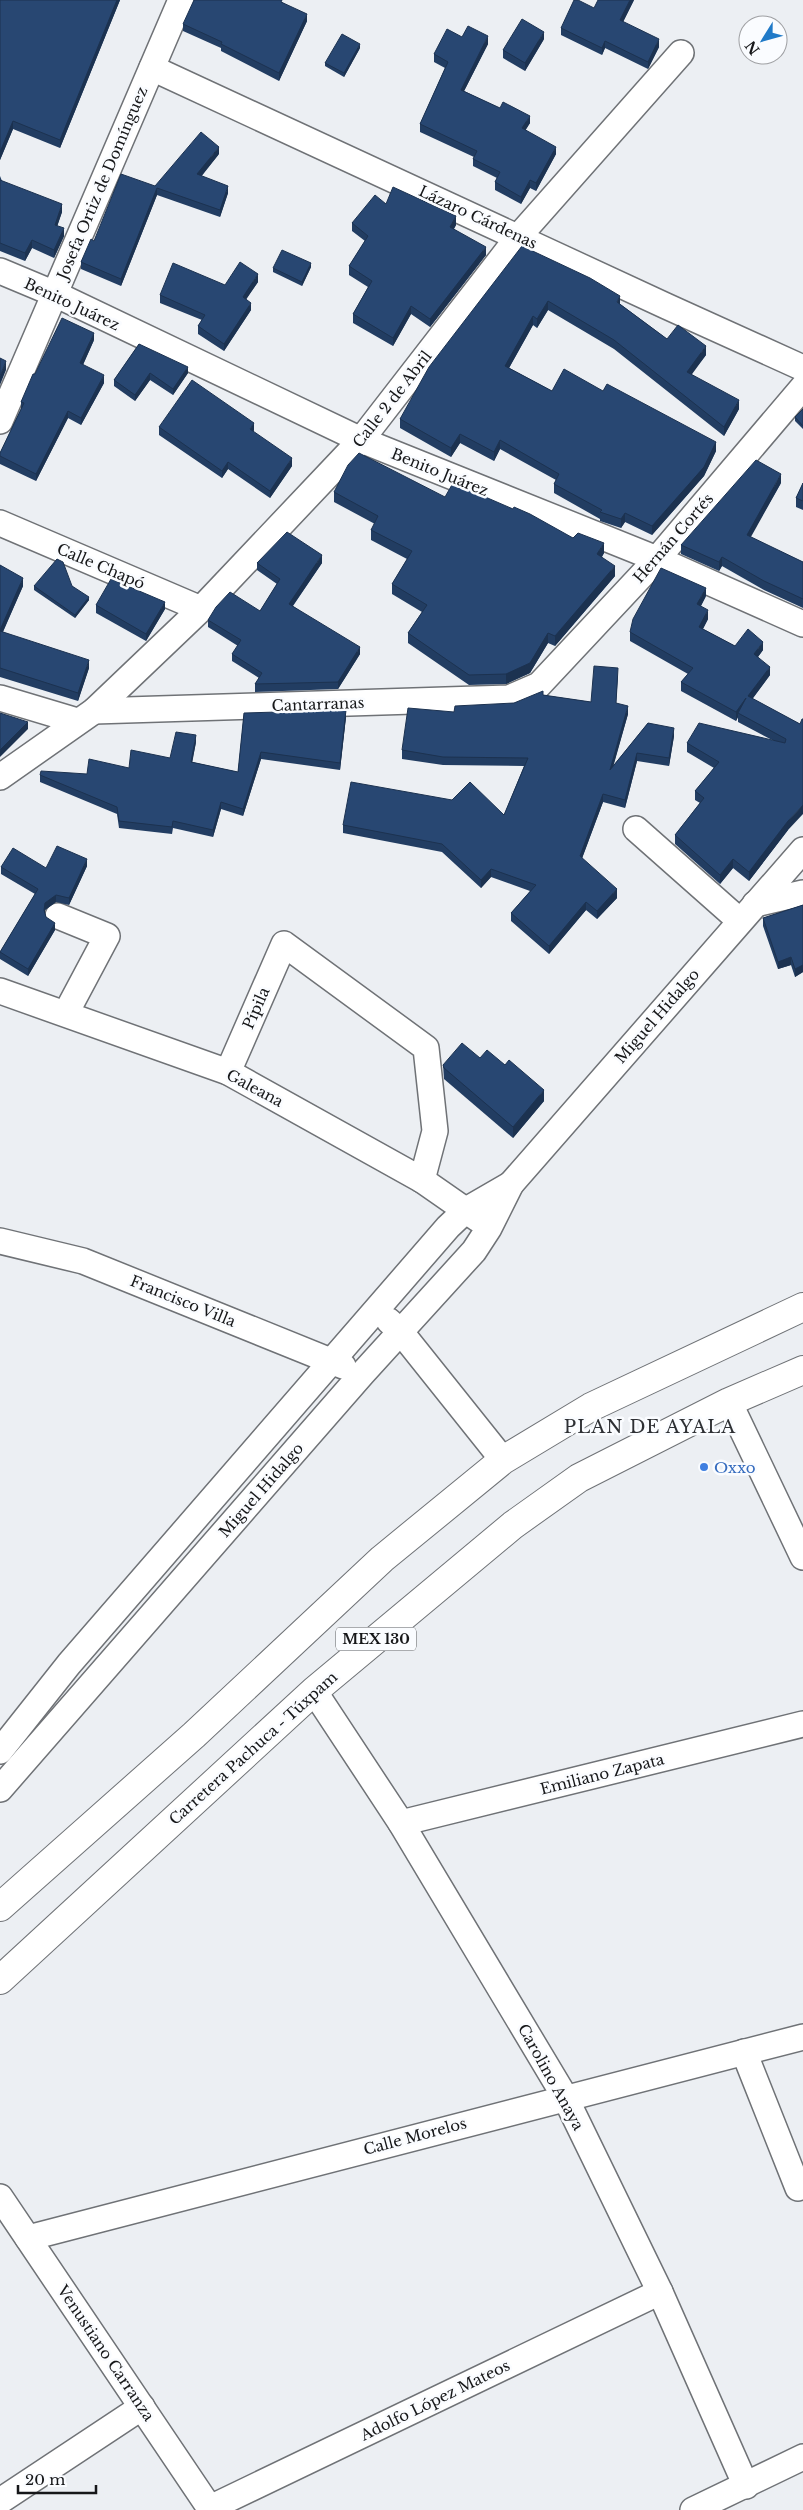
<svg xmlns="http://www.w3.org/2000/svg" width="803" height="2510" font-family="'Libre Baskerville',serif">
	<rect width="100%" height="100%" fill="#eceff3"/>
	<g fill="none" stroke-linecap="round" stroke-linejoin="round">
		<defs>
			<g id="minor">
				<polyline points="152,68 666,306 803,368"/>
				<polyline points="0,271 55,294 361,440 657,559 803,624"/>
				<polyline points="0,421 181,0"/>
				<polyline points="0,523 201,609"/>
				<polyline points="0,698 77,721"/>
				<polyline points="94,711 509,698 539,685 657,559 803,387"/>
				<polyline points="0,777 94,711 201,609 361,440 519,236 681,53"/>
				<polyline points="636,829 740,921"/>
				<polyline points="755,904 803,893"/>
				<polyline points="58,916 107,936 66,1013"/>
				<polyline points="0,991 228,1072 422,1180 478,1219"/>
				<polyline points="228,1072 284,944 426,1048 435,1131 422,1180"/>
				<polyline points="0,1241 83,1261 343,1366"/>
				<polyline points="389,1321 400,1331 503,1460"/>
				<polyline points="729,1402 803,1557"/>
				<polyline points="314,1691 401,1823 565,2097 660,2292 746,2486"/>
				<polyline points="0,1751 69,1664 448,1227 466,1210 511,1184"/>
				<polyline points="0,1789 362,1374 474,1251 489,1228 511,1184 803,850"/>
				<polyline points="401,1823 803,1724"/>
				<polyline points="744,2052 798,2188"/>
				<polyline points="0,2197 211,2510"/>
				<polyline points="28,2238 803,2037"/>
				<polyline points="0,2501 142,2407"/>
				<polyline points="210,2508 660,2292"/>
				<polyline points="693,2510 803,2457"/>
			</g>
			<g id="primary">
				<polyline points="0,1907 194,1735 382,1559 503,1460 591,1407 803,1307"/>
				<polyline points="0,1980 314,1691 513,1525 579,1478 729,1402 803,1370"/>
			</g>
		</defs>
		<use href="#minor" stroke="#6f7276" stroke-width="28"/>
		<use href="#primary" stroke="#6f7276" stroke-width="30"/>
		<use href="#minor" stroke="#fff" stroke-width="25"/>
		<use href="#primary" stroke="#fff" stroke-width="28"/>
	</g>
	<g fill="#223d62">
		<polygon points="0,0 120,0 60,148 13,129 0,160"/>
		<polygon points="634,0 623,22 659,47 648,69 605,48 602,55 561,35 561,28 594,8"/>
		<polygon points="282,2 307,21 279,81 221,51 221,48 183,31 183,24"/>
		<polygon points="462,37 488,44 464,91 530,123 525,130 556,154 536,191 530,188 521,204 495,190 495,182 497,178 473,166 473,159 474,157 420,132 420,124 445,68 434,62 434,54"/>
		<polygon points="544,39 525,71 503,58 503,50"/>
		<polygon points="360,48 344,77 325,66 325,63"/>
		<polygon points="219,154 201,176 228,193 220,217 157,195 121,286 81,269 81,262 94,241 155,186"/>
		<polygon points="0,176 2,181 62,212 57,226 64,236 54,258 32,248 25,261 0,251"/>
		<polygon points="386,204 456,225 454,229 486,255 430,327 411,314 393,346 353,323 353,314 368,287 349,275 349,266 365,241 352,231 352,223"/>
		<polygon points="522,246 620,304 667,339 706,355 691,374 739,409 724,436 614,349 548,310 537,328 533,325 509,368 552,391 603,391 716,451 704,476 652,535 625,522 621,528 600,521 600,519 554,493 554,484 556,480 500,449 494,461 460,443 451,457 400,428 400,419"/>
		<polygon points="311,267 302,286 273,272 273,268"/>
		<polygon points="258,282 246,299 251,310 224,351 198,334 198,326 202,320 160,303 160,295 225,285"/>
		<polygon points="94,340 83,365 104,383 81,425 68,418 36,481 0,464 0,453 21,409 21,402 35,374"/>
		<polygon points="139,344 188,373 173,395 150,380 135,401 114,386 114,380"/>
		<polygon points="803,409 803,429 795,421 795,417"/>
		<polygon points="159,427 254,430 253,432 292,466 270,498 228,469 222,478 159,435"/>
		<polygon points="781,483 750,537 803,562 803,608 764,590 722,566 719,571 681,554 681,545"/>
		<polygon points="803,483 803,510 796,507 796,498"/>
		<polygon points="334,492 445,497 573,538 604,553 602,557 615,576 555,646 548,643 530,673 506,684 469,685 408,643 408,633 422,612 392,594 392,584 407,559 371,540 371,530 375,524 334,502"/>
		<polygon points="257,563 322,563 293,606 360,654 338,689 255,692 255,684 259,678 232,661 232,654 238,646 208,627 208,620 260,611 277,584 257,570"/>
		<polygon points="0,565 23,586 3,632 89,668 78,701 0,677"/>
		<polygon points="34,586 72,586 89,600 75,618 34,590"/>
		<polygon points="706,596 701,606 708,619 703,629 735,646 763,650 758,657 770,675 752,699 800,724 788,830 749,881 733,868 720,884 675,844 675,835 700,803 695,800 695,791 714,768 687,752 687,743 774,741 738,722 738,717 736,721 681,691 681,682 688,674 630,641 630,632"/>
		<polygon points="96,605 165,609 146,641 96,613"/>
		<polygon points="618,676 616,703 628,714 613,766 648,723 674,736 669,766 637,761 625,808 603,802 582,858 617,898 597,919 586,910 549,954 511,921 511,913 530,891 491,877 481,888 442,852 343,833 343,825 504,815 524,766 443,765 402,759 402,750 454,712 514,703 543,695 591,702"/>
		<polygon points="244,713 346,717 340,770 261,759 243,816 221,809 213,837 173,828 172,834 119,828 117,814 40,782 40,775 87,774 129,768 170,758 196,742 192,762 238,772"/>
		<polygon points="87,866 69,905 56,902 45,910 45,912 46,917 55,930 28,976 0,959 0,952 35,894 1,874 1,867 46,868"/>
		<polygon points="803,905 803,972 795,977 791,965 778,969 763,926 763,918"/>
		<polygon points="480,1058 544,1101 513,1138 444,1079 443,1065"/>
	</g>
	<g fill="#1c3250">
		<polygon points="117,0 120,0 60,148 60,140"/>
		<polygon points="630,0 634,0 620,28 620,20"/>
		<polygon points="307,14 307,21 279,81 279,73"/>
		<polygon points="544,32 544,39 525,71 525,63"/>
		<polygon points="488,36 488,44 461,97 461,90"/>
		<polygon points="659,39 659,47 648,69 648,62"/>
		<polygon points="605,41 605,48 602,55 602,48"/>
		<polygon points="360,44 360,48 344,77 344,73"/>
		<polygon points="530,116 530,123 522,136 522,128"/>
		<polygon points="13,121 13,129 0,160 0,152"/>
		<polygon points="219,147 219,154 197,182 197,174"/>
		<polygon points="556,147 556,154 536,191 536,183"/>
		<polygon points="530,180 530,188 521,204 521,197"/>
		<polygon points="228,186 228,193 220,217 220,210"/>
		<polygon points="157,188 157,195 121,286 121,279"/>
		<polygon points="62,204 62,212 55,233 55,225"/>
		<polygon points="456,216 456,225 450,235 450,227"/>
		<polygon points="64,228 64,236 54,258 54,250"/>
		<polygon points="32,240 32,248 25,261 25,253"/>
		<polygon points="486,247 486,255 430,327 430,319"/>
		<polygon points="311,263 311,267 302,286 302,282"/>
		<polygon points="258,274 258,282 243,304 243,297"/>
		<polygon points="620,296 620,305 617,302"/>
		<polygon points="548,301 548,310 537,328 537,319"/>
		<polygon points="251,303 251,310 224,351 224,344"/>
		<polygon points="411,306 411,314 393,346 393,338"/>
		<polygon points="533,316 533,325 505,375 505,366"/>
		<polygon points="94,333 94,340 80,371 80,363"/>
		<polygon points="706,346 706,355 687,381 687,372"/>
		<polygon points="6,361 6,370 0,385 0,376"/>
		<polygon points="188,367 188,373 173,395 173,389"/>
		<polygon points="150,373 150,380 135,401 135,395"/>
		<polygon points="104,375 104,383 81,425 81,418"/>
		<polygon points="739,400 739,409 724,436 724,427"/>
		<polygon points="68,411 68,418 36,481 36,474"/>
		<polygon points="254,423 254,430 250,437 250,429"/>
		<polygon points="460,434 460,443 451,457 451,448"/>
		<polygon points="500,440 500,449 494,461 494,452"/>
		<polygon points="716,442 716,451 704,476 652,535 652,526"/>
		<polygon points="292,458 292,466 270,498 270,491"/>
		<polygon points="228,462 228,469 222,478 222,471"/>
		<polygon points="781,474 781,483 747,544 747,535"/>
		<polygon points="625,513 625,522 621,528 621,519"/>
		<polygon points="604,543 604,553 597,564 597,554"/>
		<polygon points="322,555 322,563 289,611 289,604"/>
		<polygon points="722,557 722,566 719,571 719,562"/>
		<polygon points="615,566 615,576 555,646 555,636"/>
		<polygon points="23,578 23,586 0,638 0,630"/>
		<polygon points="706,588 706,596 697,613 697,604"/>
		<polygon points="89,597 89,600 75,618 75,615"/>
		<polygon points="165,602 165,609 146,641 146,634"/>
		<polygon points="708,610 708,619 699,636 699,627"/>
		<polygon points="548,633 548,643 530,673 506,684 506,674"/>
		<polygon points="763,642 763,650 754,662 754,654"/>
		<polygon points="360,647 360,654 338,689 338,682"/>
		<polygon points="89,660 89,668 78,701 78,693"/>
		<polygon points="770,667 770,675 748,705 748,696"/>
		<polygon points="746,698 738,713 738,717 736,721 736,712"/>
		<polygon points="628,706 628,714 610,778 610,770"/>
		<polygon points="346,710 346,717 340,770 340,763"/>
		<polygon points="28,722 28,729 0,757 0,750"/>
		<polygon points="674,728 674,736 669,766 669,758"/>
		<polygon points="196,735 196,742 191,769 191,762"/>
		<polygon points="261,752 261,759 243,816 243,809"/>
		<polygon points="637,753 637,761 625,808 625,800"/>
		<polygon points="603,794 603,802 580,864 580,856"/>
		<polygon points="221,802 221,809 213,837 213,830"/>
		<polygon points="803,805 803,814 788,830 749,881 749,872 788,821"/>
		<polygon points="87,859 87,866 69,905 69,898"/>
		<polygon points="733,859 733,868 720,884 720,875"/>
		<polygon points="491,869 491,877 481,888 481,880"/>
		<polygon points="617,889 617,898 597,919 597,911"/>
		<polygon points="56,895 56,902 45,910 44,917 45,903"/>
		<polygon points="586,902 586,910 549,954 549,946"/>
		<polygon points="55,923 55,930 28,976 28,969"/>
		<polygon points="791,957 791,965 778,969 778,962"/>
		<polygon points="803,965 803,972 795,977 795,969"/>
		<polygon points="544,1090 544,1101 513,1138 513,1127"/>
	</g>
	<g fill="#284772" stroke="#1c3250">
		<polygon points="0,0 117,0 60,140 13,121 0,152"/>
		<polygon points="194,0 282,0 281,2 307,14 279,73 221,44 222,42 183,24"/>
		<polygon points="574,0 578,0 594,8 598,0 630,0 620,20 659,39 648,62 605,41 602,48 561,28"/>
		<polygon points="522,19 544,32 525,63 503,50"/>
		<polygon points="468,26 488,36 461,90 500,108 503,102 530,116 522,128 556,147 536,183 530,180 521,197 495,182 500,172 473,159 477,151 420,124 448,62 434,54 447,29 462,37"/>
		<polygon points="342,34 360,44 344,73 325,63"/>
		<polygon points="201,132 219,147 197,174 228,186 220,210 157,188 121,279 81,262 91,239 94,241 121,174 155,186"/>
		<polygon points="0,180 62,204 55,225 64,228 54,250 32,240 25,253 0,243"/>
		<polygon points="393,187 456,216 450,227 486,247 430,319 411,306 393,338 353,314 372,281 349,266 368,236 352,223 375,195 386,204"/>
		<polygon points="522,246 590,278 620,296 617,302 667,339 678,325 706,346 687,372 739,400 724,427 614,340 548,301 537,319 533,316 505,366 552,391 564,369 603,391 607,384 716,442 704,467 652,526 625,513 621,519 600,512 602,510 554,484 559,474 500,440 494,452 460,434 451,448 400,419 429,367"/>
		<polygon points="282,250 311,263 302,282 273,268"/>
		<polygon points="240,262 258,274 243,297 251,303 224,344 198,326 205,315 160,295 173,263 225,285"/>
		<polygon points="62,318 94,333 80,363 104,375 81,418 68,411 36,474 0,456 0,453 24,403 21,402 33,374 35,374"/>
		<polygon points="139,344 188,367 173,389 150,373 135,395 114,380"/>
		<polygon points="0,358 6,361 0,376"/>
		<polygon points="192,380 254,423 250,429 292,458 270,491 228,462 222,471 159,427"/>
		<polygon points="803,409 803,426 795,417"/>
		<polygon points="359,453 445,497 453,483 513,509 514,507 530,514 573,538 578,533 604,543 597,554 615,566 555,636 548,633 530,663 506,674 469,675 408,633 427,605 392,584 412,551 371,530 378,516 334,492 348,465"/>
		<polygon points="756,460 781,474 747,535 803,562 803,599 764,581 722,557 719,562 681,545"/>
		<polygon points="803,483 803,501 796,498"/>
		<polygon points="287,532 322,555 289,604 360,647 338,682 255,684 262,673 232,654 241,640 208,620 216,607 230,592 260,611 280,579 257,563"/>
		<polygon points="57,559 63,562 72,586 89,597 75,615 34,586"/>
		<polygon points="0,565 23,578 0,630"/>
		<polygon points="661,568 706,588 697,604 708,610 699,627 735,646 748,629 763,642 754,654 770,667 748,696 800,724 802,719 803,719 803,805 788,821 749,872 733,859 720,875 675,835 704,798 695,791 719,762 687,743 699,723 785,743 786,739 738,713 746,698 736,712 681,682 693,668 630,632 633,619"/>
		<polygon points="111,579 165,602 146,634 96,605"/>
		<polygon points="0,631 89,660 78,693 0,668"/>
		<polygon points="594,666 618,668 616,703 628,706 610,770 648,723 674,728 669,758 637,753 625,800 603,794 580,856 617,889 597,911 586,902 549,946 511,913 536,885 491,869 481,880 442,844 343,825 351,782 452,800 470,782 504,815 528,758 443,757 402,750 408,708 454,712 455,706 514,703 543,691 543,695 591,702"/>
		<polygon points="346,710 340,763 261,752 243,809 221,802 213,830 173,821 172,827 119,821 117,807 40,775 41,771 87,774 89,759 129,768 131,750 170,758 176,732 196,735 191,762 238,772 244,713"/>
		<polygon points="0,713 28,722 0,750"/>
		<polygon points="57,846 87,859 69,898 56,895 45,903 44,910 46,917 55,923 28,969 0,952 38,889 1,867 13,848 46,868"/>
		<polygon points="803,905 803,965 795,969 791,957 778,962 763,918"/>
		<polygon points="462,1043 480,1058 487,1050 505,1065 509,1060 544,1090 513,1127 444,1068 443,1065"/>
	</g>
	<circle fill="#3f7fe0" stroke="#fafcff" stroke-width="2" cx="704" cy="1467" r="5"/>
	<g text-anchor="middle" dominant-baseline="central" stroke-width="5" stroke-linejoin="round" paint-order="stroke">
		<rect fill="#fafcff" stroke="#5a5c5e" stroke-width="1" x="336" y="1627.5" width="80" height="23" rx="4"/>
		<g font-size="14" font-weight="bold" fill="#161719">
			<text x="376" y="1639">MEX 130</text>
		</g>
		<g font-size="15" fill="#161719" stroke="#fafcff">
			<text transform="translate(102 183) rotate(-67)">Josefa Ortiz de Domínguez</text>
			<text transform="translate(478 217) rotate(25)">Lázaro Cárdenas</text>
			<text transform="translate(72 304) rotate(25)">Benito Juárez</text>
			<text transform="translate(392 399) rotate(-52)">Calle 2 de Abril</text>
			<text transform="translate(440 472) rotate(22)">Benito Juárez</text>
			<text transform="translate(673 538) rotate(-49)">Hernán Cortés</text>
			<text transform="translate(101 566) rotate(23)">Calle Chapó</text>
			<text transform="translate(318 704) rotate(-2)">Cantarranas</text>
			<text transform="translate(256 1008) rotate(-66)">Pípila</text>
			<text transform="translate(657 1016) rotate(-49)">Miguel Hidalgo</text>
			<text transform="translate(255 1088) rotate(28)">Galeana</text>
			<text transform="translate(183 1301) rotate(22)">Francisco Villa</text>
			<text transform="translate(261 1490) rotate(-49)">Miguel Hidalgo</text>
			<text transform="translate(253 1748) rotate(-42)">Carretera Pachuca - Túxpam</text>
			<text transform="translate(602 1774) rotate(-14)">Emiliano Zapata</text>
			<text transform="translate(551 2077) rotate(61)">Carolino Anaya</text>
			<text transform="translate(415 2136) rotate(-15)">Calle Morelos</text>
			<text transform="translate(106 2353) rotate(56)">Venustiano Carranza</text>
			<text transform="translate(435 2400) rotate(-26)">Adolfo López Mateos</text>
		</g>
		<g font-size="15" fill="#366cbe" stroke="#fafcff" text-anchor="start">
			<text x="714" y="1467">Oxxo</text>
		</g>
		<g font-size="18" letter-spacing="1" fill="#2e3034" stroke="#fafcff">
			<text x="650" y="1427">PLAN DE AYALA</text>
		</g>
	</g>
	<g transform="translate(763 40) rotate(233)"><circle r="24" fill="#fafcff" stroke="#9fa0a3"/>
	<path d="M0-4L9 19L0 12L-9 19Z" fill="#207ac8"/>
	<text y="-8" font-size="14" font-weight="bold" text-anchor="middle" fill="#161719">N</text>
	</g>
	<path d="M18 2485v8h78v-8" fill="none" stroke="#161719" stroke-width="2.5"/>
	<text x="25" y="2485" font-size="15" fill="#161719" stroke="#fafcff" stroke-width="4" paint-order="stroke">20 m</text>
</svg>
